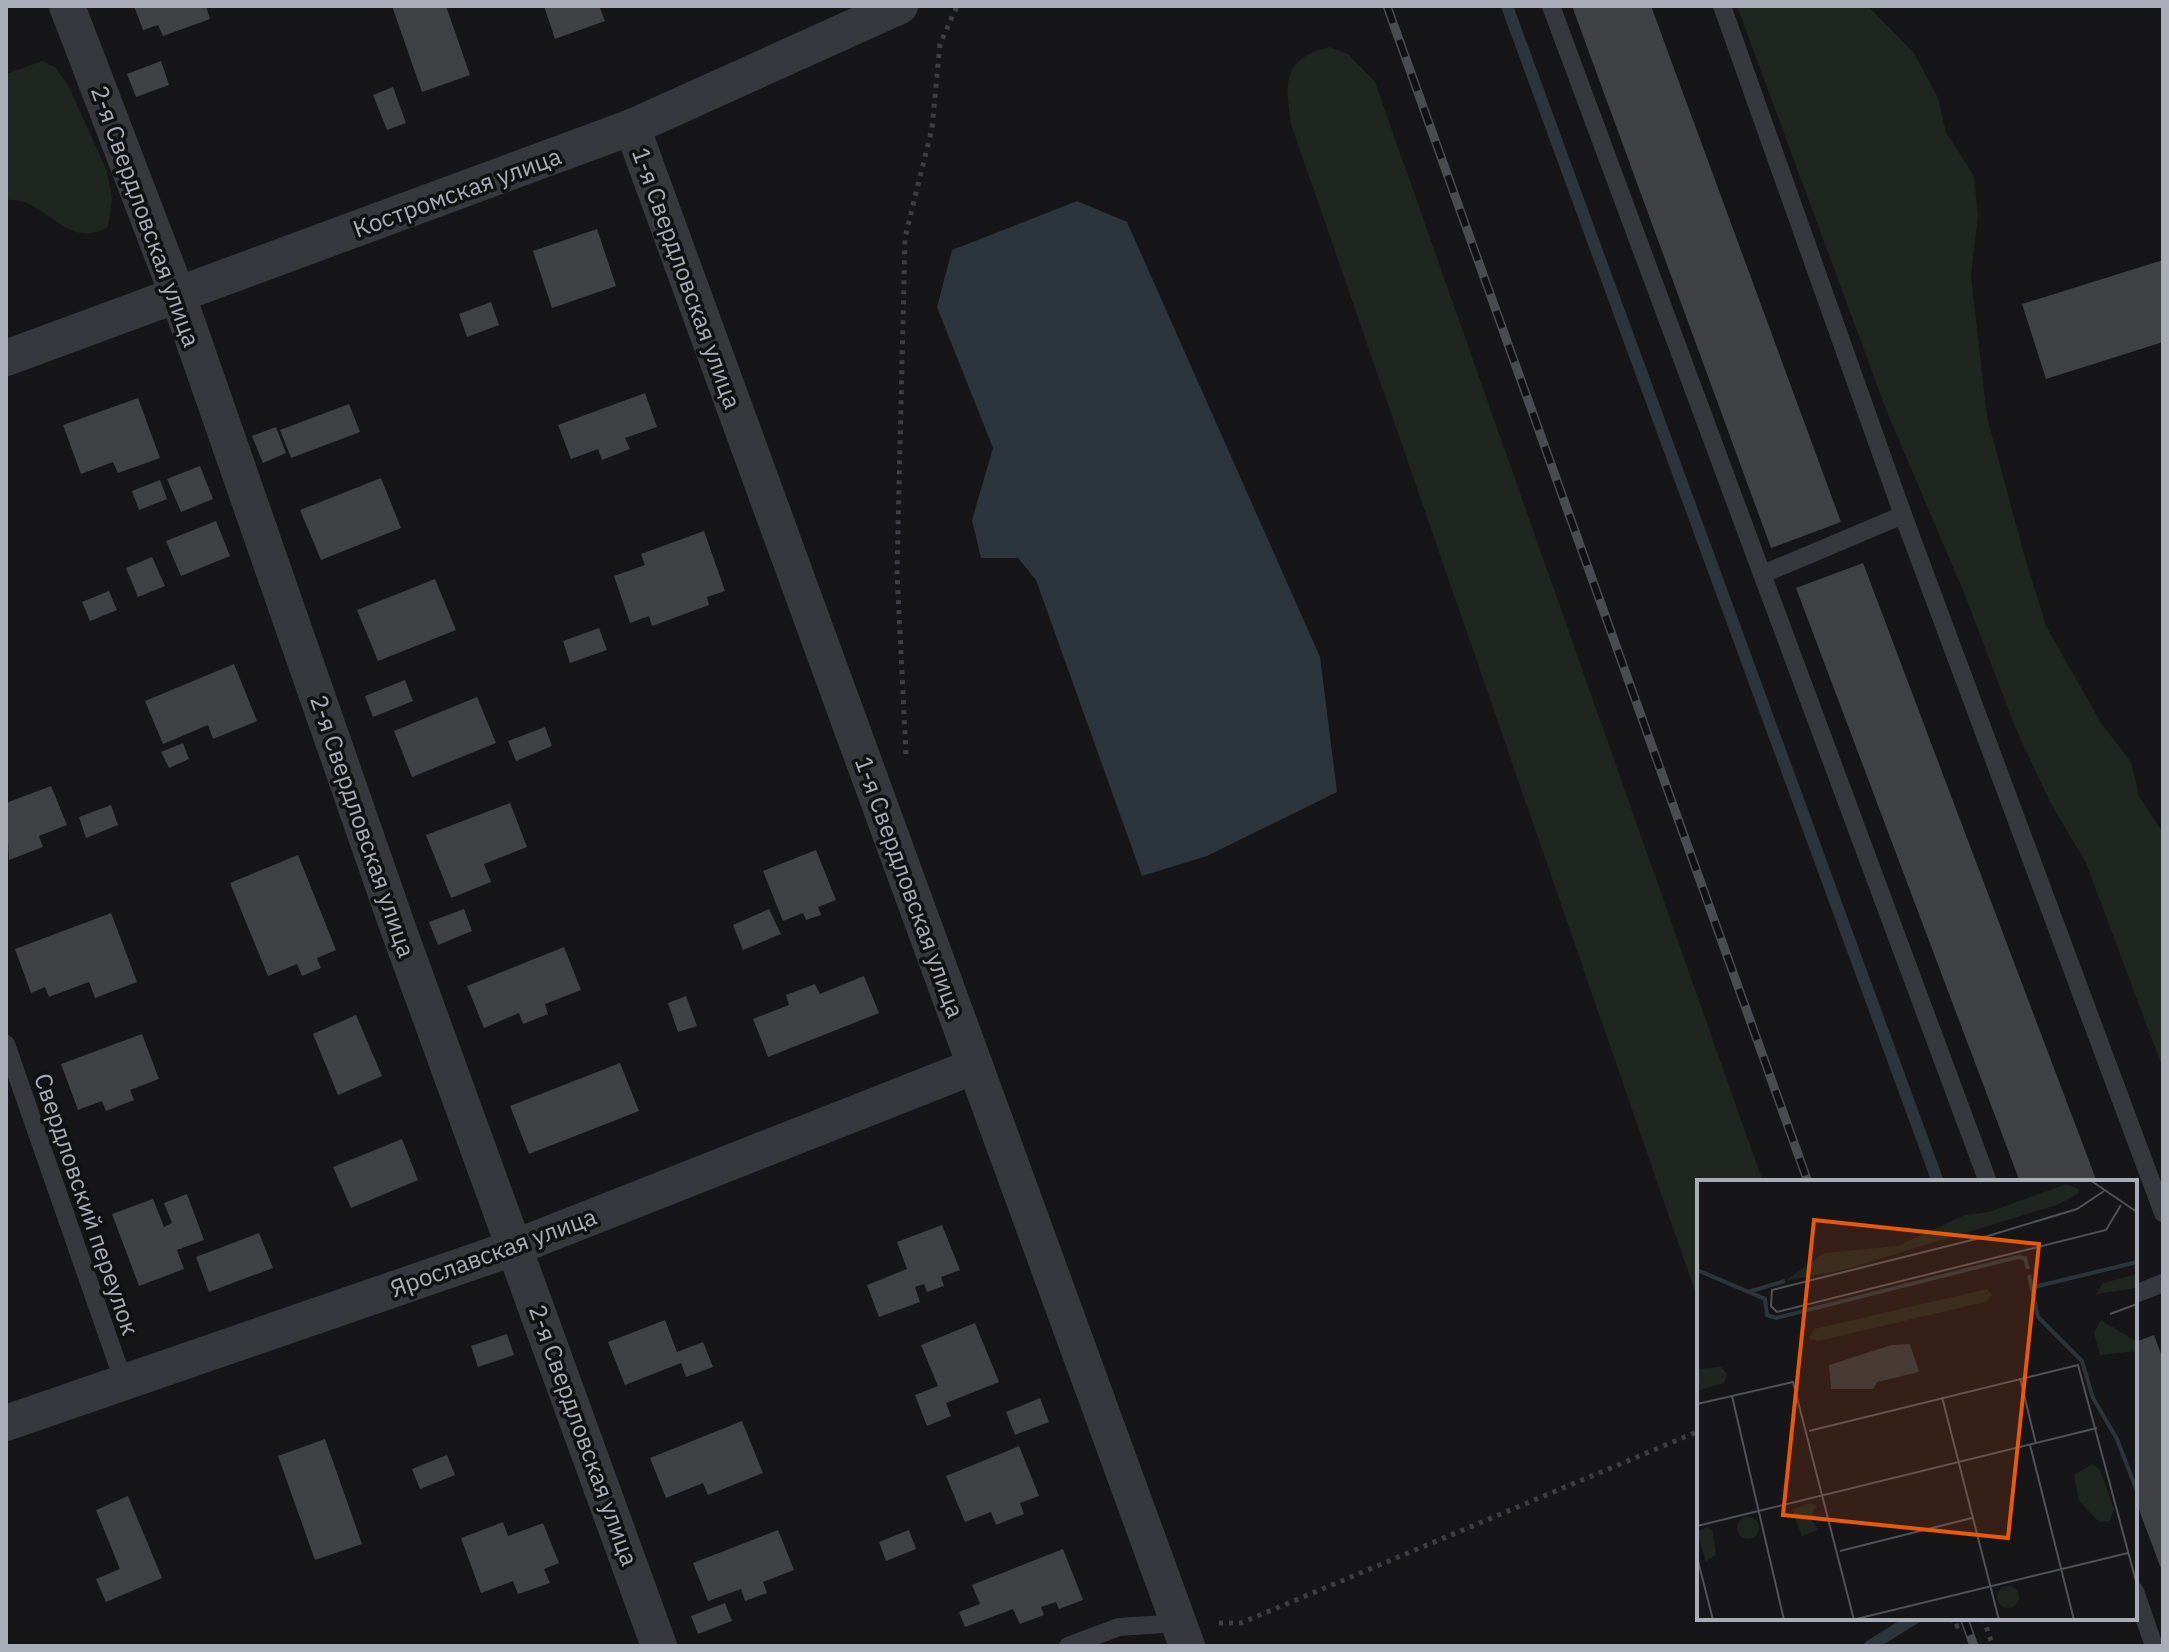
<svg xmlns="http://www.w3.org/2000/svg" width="2169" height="1652" font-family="'IBM Plex Sans',sans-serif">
	<rect width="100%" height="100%" fill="#161618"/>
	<g fill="#1e261f">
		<polygon points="1737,6 1868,6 1914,53 1938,98 1946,132 1974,176 1978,216 1971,276 1987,417 2024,554 2046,626 2101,723 2131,762 2139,796 2163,833 2163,1069 2086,863 2050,802 2015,727 1965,595 1887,412"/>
		<path d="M 1329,47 L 1348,54 L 1375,82 L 1763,1182 L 1699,1182 L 1699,1303 L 1291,124 C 1285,82 1282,59 1329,47 Z"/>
		<path d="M 42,61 L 55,67 L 68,85 L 107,171 L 112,199 L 108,227 C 65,252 47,196 6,200 L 6,74 Z"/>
	</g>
	<polygon fill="#2c353c" points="1077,201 1127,222 1320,657 1337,792 1207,856 1142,876 1036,580 1018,558 981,558 972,520 993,448 937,307 952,250"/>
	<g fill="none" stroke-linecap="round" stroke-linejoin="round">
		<g stroke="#2c353c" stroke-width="12">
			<polyline points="1507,6 1938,1182"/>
			<polyline points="1870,1646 1915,1618"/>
		</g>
	</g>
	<g fill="#404145">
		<polygon points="134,6 206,6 210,19 163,36 158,25 143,30"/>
		<polygon points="392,6 446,6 470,75 422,92"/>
		<polygon points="544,6 599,6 605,21 555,39"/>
		<polygon points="1572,6 1651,6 1841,522 1771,548"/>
		<polygon points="161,61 169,85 136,97 127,74"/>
		<polygon points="393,87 406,123 387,130 373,95"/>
		<polygon points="597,229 616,286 552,308 533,251"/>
		<polygon points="2163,260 2163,342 2046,379 2022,304"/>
		<polygon points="491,302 499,325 467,337 459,314"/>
		<polygon points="645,393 657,427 625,438 630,449 602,460 598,449 571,459 558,425"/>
		<polygon points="138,398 160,458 118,473 113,462 81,474 63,425"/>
		<polygon points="349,404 360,432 291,458 280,430"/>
		<polygon points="276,427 286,453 263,463 252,436"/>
		<polygon points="200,466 213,499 181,512 167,479"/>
		<polygon points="381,478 401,528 321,560 300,510"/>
		<polygon points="160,480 167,499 139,510 132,491"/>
		<polygon points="216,521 230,556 181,576 166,541"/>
		<polygon points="704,531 725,591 707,597 709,605 652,626 649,616 630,623 614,576 645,565 641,554"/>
		<polygon points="152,557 165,586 138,597 126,568"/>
		<polygon points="1863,563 2097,1182 2020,1182 1796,588"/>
		<polygon points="435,579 456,630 378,661 357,610"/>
		<polygon points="109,591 117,610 90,621 82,602"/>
		<polygon points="599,628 607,650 570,663 563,641"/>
		<polygon points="234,664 257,721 213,739 208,725 163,744 145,701"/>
		<polygon points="405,680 413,701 373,717 365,696"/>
		<polygon points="477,697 496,743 412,777 394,731"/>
		<polygon points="545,727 552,746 516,761 508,741"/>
		<polygon points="183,743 189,759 169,768 161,752"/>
		<polygon points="51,786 67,825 39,836 43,847 9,860 6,803"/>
		<polygon points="510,803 527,847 484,864 491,882 451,898 426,835"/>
		<polygon points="111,805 118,825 86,838 79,817"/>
		<polygon points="816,850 836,900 818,907 821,915 806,920 803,913 783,921 763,871"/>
		<polygon points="298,855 336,950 317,958 321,968 302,976 297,964 268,976 230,883"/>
		<polygon points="464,909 472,931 438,945 429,922"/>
		<polygon points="769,909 781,934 743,950 733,925"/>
		<polygon points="111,913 137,982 95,998 89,982 49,997 45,987 31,993 15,949"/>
		<polygon points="564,947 581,990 545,1004 548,1014 523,1024 519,1013 484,1028 467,986"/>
		<polygon points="864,976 879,1013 768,1057 753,1019 789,1005 786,995 815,984 820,994"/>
		<polygon points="686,996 697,1026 678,1032 668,1003"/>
		<polygon points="356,1015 382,1076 338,1095 313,1034"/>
		<polygon points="142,1034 159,1079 130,1090 134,1100 106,1111 102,1101 78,1110 61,1064"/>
		<polygon points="620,1063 639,1111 529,1154 510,1106"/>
		<polygon points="402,1139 418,1180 351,1208 333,1167"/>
		<polygon points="187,1194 204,1240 177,1250 184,1269 139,1286 112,1214 153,1199 164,1227 172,1223 164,1203"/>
		<polygon points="942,1225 960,1270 941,1277 944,1286 927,1292 924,1284 915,1287 920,1302 879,1317 867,1285 907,1269 897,1242"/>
		<polygon points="259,1233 273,1268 209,1292 196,1257"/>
		<polygon points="665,1320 677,1352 703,1342 713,1367 686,1377 681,1363 625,1385 608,1342"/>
		<polygon points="975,1323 999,1382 946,1403 951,1416 927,1426 915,1395 938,1386 921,1345"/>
		<polygon points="507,1334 514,1355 478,1367 471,1346"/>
		<polygon points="2154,1335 2163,1359 2163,1574 2135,1499 2135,1342"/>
		<polygon points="1040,1398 1049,1422 1015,1435 1006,1412"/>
		<polygon points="742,1421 763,1473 708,1495 703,1483 666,1498 650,1458"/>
		<polygon points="325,1439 362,1544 315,1560 278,1456"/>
		<polygon points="1019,1446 1039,1496 1020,1503 1024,1514 996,1525 991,1512 965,1522 946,1476"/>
		<polygon points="447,1455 455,1475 420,1489 412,1469"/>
		<polygon points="128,1496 162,1578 106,1602 96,1579 120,1569 96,1510"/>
		<polygon points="503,1522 508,1536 543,1523 559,1563 544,1569 550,1583 518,1594 513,1581 481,1593 461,1538"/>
		<polygon points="778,1530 794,1570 763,1582 767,1593 745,1601 741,1589 708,1601 693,1563"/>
		<polygon points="909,1530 916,1549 886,1561 879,1542"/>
		<polygon points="1063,1549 1083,1600 1059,1609 1056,1602 1041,1607 1044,1615 1020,1624 1013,1609 965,1627 959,1612 980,1604 972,1585"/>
		<polygon points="725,1603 732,1621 698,1634 691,1616"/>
	</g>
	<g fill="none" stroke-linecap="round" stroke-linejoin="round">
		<g stroke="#3d3f44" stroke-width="5" stroke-dasharray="4 6" stroke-linecap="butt">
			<polyline points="906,754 897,572 905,238 932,128 940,44 957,6"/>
			<polyline points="1951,1618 1955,1627 1975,1618"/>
			<polyline points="1983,1618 1993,1646"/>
			<polyline points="1219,1623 1241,1623 1699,1431"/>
		</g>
		<g stroke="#37383d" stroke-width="18">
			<polyline points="1551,6 1988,1182"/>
			<polyline points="1722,6 1903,515 2163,1213"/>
			<polyline points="1763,574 1903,515"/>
			<polyline points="6,1044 123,1380"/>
			<polyline points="2135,1294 2163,1283"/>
			<polyline points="2135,1591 2154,1646"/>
			<polyline points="1068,1646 1119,1627 1179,1623"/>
		</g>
		<g stroke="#37383d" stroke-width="36">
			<polyline points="67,6 178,296 399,931 659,1646"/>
			<polyline points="632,127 1187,1646"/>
			<polyline points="6,358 632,127 900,6"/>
			<polyline points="6,1423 516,1247 975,1066"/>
		</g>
		<defs>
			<g id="rail">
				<polyline points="1387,6 1808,1182"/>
				<polyline points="1964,1618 1974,1646"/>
			</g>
		</defs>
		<use href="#rail" stroke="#4a4c52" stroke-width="9"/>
		<use href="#rail" stroke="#111113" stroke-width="6" stroke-dasharray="18" stroke-linecap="butt"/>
	</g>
	<g text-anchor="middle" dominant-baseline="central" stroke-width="7" stroke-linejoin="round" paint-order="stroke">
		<g font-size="24" fill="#a8adb8" stroke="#111113">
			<text transform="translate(457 192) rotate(-20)">Костромская улица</text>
			<text transform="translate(146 216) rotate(70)">2-я Свердловская улица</text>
			<text transform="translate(687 278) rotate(70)">1-я Свердловская улица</text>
			<text transform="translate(363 826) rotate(71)">2-я Свердловская улица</text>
			<text transform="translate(910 887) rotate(70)">1-я Свердловская улица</text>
			<text transform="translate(87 1204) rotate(71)">Свердловский переулок</text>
			<text transform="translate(493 1252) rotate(-20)">Ярославская улица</text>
			<text transform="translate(584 1435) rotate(70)">2-я Свердловская улица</text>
		</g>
	</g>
	<g transform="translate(1697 1180)">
		<rect width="440" height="440" fill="#161618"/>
		<path d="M 370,4 L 382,9 L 381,14 L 360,25 L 146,90 L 88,101 L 127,73 L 200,66 L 268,35 L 292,32 ZM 440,94 L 440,108 L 399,114 L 406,103 ZM 290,109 L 295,115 L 288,122 L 121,161 L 112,158 L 117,149 ZM 404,140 L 440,162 L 440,171 L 403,175 L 397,153 ZM 24,187 L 30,194 L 27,203 L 0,211 L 0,189 ZM 395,284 L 403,290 L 417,329 L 413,341 L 402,342 L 382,321 L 377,295 ZM 111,323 L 119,325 L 114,338 L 121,350 L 105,356 L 95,330 ZM40 348a11 11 0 1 1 22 0a11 11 0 1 1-22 0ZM 10,347 L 15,349 L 19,374 L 9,382 L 0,352 ZM300 417a11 11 0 1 1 22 0a11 11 0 1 1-22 0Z" fill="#1e261f"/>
		<path d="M 213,164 L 222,192 L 180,202 L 176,209 L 134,209 L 132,185 L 194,165 Z" fill="#2c353c"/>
		<path fill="none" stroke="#2c353c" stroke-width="4" d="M 0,90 L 68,119 L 70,135 L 79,138 L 321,77 L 328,78 L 331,89M 332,95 L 341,137 L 385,181 L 396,218 L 420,259 L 440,311M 337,107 L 440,82M 51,112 L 88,101"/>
		<path fill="none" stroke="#505258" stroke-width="2" d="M 393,0 L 440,32M 407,11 L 380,29 L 291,56 L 75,110 L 74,126 L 80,132 L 409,50 L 424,25M 413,134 L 440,124M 323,198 L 339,264M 35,216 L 87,440M 245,217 L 302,440M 0,224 L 96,202 L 157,440M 112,251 L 381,185 L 440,405M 333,265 L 377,440M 0,346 L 400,248M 143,371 L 275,338M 0,377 L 16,440M 155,440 L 431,373"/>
		<path fill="#e8590c" fill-opacity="0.15" stroke="#e8590c" stroke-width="4" d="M 117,40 L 342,64 L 311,358 L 86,335 Z"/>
		<rect width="440" height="440" fill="none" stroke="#a8adb8" stroke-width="4"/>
	</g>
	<rect width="2169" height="1652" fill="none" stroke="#a8adb8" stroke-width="16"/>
</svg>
